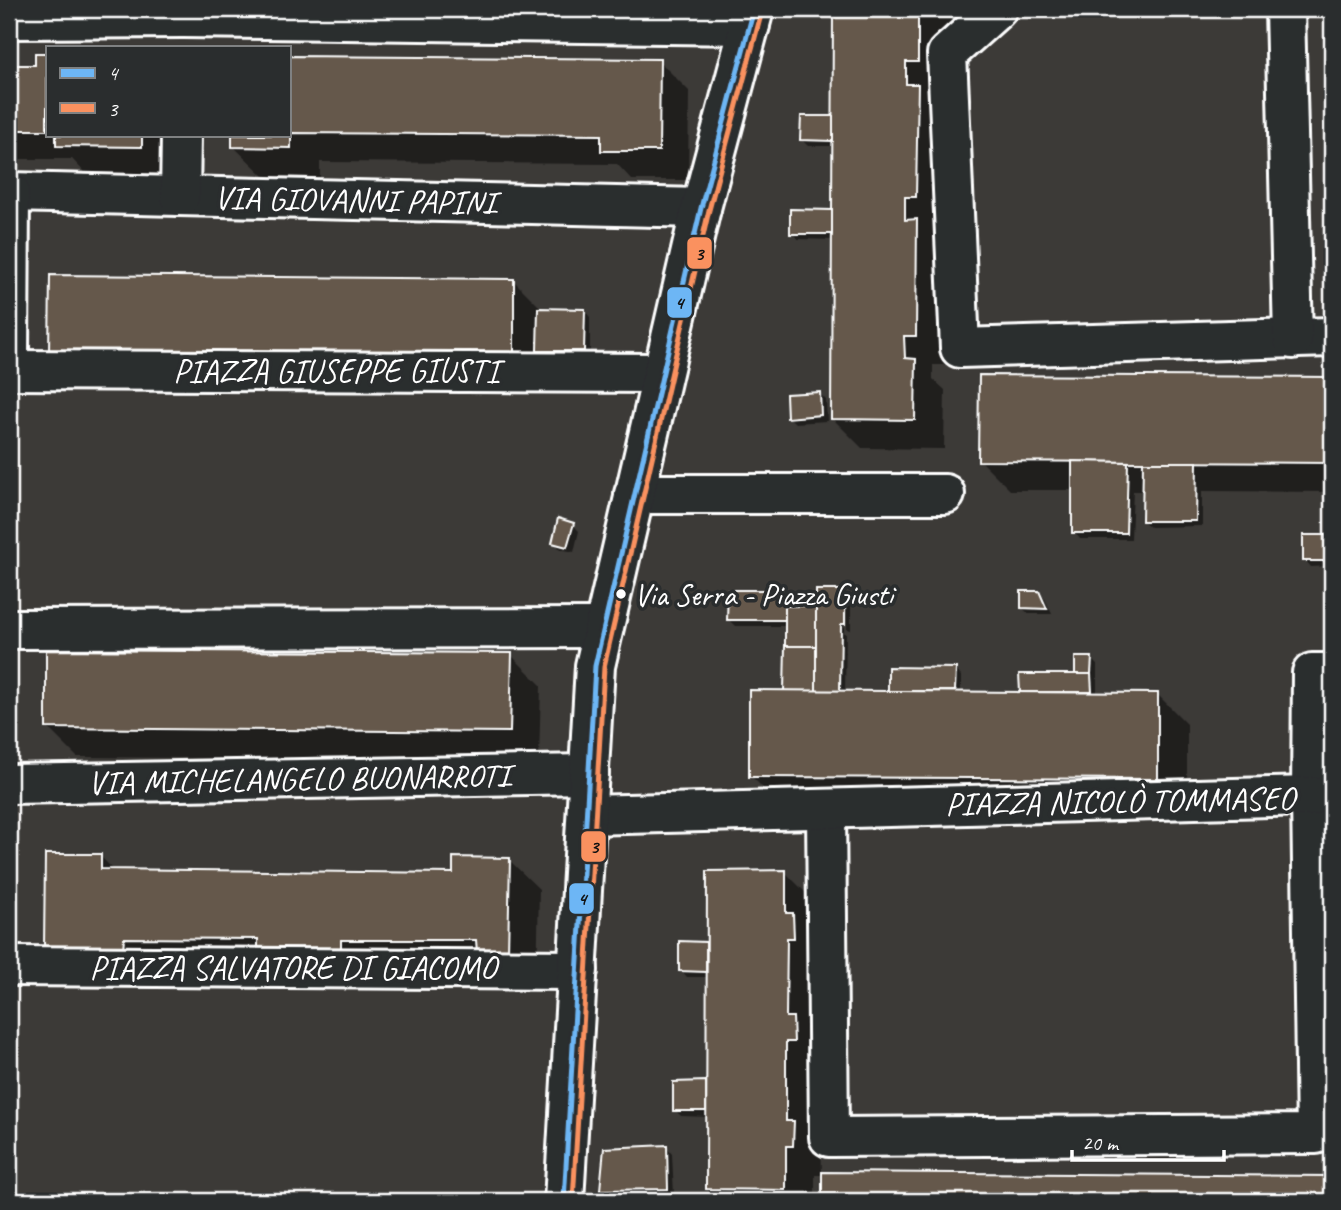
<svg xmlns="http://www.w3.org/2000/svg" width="1341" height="1210" font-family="Caveat,sans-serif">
	<rect width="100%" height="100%" fill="#3c3a37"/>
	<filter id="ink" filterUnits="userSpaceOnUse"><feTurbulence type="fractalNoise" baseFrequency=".0143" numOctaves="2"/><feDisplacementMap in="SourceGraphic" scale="14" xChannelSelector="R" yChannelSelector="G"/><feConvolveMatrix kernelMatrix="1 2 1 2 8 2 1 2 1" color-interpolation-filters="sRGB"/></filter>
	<g filter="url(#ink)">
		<g fill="#0007">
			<polygon points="835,9 993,9 993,39 947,39 945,226 934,226 934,239 946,251 945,365 933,365 933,379 945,390 944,449 862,448 833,419 834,240 798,239 792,233 831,211 834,214 834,146 808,146 802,140 835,120"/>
			<polygon points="1330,9 1332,9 1332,289 1328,285"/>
			<polygon points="36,55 47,55 47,135 171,135 171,176 87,175 72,159 9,159 9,60 15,67 37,67"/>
			<polygon points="289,58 659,61 689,91 688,180 632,180 617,164 320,162 320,177 264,176 234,147 234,135 289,135"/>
			<polygon points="51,277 514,281 543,310 584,310 590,317 590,356 543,387"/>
			<polygon points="981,376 1332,379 1332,492 1202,491 1202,526 1150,527 1143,521 1144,491 1133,491 1131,539 1080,539 1074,532 1074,490 1010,490 980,460"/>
			<polygon points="819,393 826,400 827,421 795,423 789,417"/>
			<polygon points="573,525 579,531 574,552 560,549 554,542"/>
			<polygon points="1325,536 1331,543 1331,566 1311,567 1305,560"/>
			<polygon points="784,592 790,598 790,607 818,608 840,592 851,603 851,630 847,629 847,599 844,596 844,633 846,633 845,693 889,693 889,669 955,669 961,676 961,693 1024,694 1022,691 1076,675 1091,659 1097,665 1097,694 1157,694 1187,724 1187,808 781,806 751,776 786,692 786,626 735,626 729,620"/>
			<polygon points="1039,593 1045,599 1052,614 1029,614 1022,608"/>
			<polygon points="511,655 541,685 539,761 77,757 47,727"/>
			<polygon points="100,856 115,871 455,875 509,860 539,889 537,981 75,977"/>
			<polygon points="785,872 815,902 822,1174 1332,1177 1332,1201 824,1201 824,1175 815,1175 815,1201 720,1201 707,1189 708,1117 681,1116 675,1110 675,1083 708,1083 708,977 687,977 681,970 706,943 708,946"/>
			<polygon points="666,1147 672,1154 674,1195 608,1196 602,1189"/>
		</g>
		<g fill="#65594c" stroke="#fff" stroke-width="2">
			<polygon points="833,9 964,9 918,10 918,62 906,62 906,84 918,84 916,197 905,197 905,220 917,219 916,336 904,336 905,358 916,359 915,420 831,419"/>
			<polygon points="1328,9 1332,9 1332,286 1327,286"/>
			<polygon points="35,53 47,53 47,130 9,130 9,65 35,65"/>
			<polygon points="289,56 660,59 659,151 601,151 601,135 291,133 291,148 232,147 232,135 289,135"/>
			<polygon points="801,116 833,116 833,141 800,140"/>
			<polygon points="56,135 142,135 142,147 56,146"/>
			<polygon points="790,209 832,210 832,234 790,234"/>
			<polygon points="50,275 514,279 514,358 49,354"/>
			<polygon points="538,308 585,309 584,351 537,351"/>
			<polygon points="979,375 1332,377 1332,463 978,461"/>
			<polygon points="820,392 821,415 787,418 786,394"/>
			<polygon points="1072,461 1128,462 1126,533 1072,533"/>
			<polygon points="1143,462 1197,462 1196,521 1142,521"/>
			<polygon points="558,518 574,523 567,547 552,543"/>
			<rect x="1303" y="535" width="23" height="26"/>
			<polygon points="728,590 785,590 785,620 727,620"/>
			<polygon points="816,590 840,590 840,595 845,595 845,624 841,624 840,691 816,691"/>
			<polygon points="1021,591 1039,591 1047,609 1021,608"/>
			<rect x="785" y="606" width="31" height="40"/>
			<polygon points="785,646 816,646 816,691 784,691"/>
			<polygon points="46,650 512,653 510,732 46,728"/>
			<polygon points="1075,657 1092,657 1091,674 1075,674"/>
			<polygon points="888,667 956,668 955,691 888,691"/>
			<polygon points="1019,674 1091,674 1092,692 1020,692"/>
			<polygon points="749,690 1158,693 1158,779 749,777"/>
			<polygon points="45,854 101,854 101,869 453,873 453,857 510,858 508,952 477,952 476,940 341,940 341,950 258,950 258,939 124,938 123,949 44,948"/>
			<polygon points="786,870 786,913 793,913 794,938 787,938 786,1017 793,1017 794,1042 786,1042 786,1121 794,1121 793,1146 786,1146 786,1190 706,1189 707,871"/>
			<polygon points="679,941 706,942 706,972 679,971"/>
			<polygon points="706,1081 706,1111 673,1111 673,1082"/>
			<polygon points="667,1145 668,1189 600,1190 604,1148"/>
			<polygon points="822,1172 1332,1176 1332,1201 822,1201"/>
		</g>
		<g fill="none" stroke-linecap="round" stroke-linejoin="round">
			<defs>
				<g id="minor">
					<polyline points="997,9 947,54 960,348 1332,337"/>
					<polyline points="1285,9 1293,339"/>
					<polyline points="9,19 183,18 750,25"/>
					<polyline points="9,192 701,208"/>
					<polyline points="180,196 181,135"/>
					<polyline points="9,356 10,192"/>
					<polyline points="9,370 662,373"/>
					<polyline points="634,494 945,494"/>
					<polyline points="9,629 603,628"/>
					<polyline points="9,784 589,774"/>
					<polyline points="826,809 829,1137 1316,1134 1311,796 1312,673 1332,673"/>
					<polyline points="587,815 1311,796"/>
					<polyline points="9,966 578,970"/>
					<polyline points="564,1201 595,666 701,208 754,9"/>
				</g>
			</defs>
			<use href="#minor" stroke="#fff" stroke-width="44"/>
			<use href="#minor" stroke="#2a2d2e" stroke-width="38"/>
			<defs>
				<polyline id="bus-1" points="564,1201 595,666 701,208 754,9"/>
				<polyline id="bus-2" points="573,1201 604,667 709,210 762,11"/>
			</defs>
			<use href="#bus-1" stroke="#2a2d2e" stroke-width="10"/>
			<use href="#bus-2" stroke="#2a2d2e" stroke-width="10"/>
			<use href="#bus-1" stroke="#6db6f5" stroke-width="5"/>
			<use href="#bus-2" stroke="#fa915f" stroke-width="5"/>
		</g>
	</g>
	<circle fill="#fff" stroke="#2a2d2e" stroke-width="2.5" cx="621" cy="594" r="6"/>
	<g text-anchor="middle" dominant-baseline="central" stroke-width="7" stroke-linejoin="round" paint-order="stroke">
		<g font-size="31" fill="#fff" stroke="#2a2d2e" text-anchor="start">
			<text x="634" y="594">Via Serra - Piazza Giusti</text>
		</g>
		<g font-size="33" fill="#fff" stroke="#2a2d2e">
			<text transform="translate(355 200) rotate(1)">VIA GIOVANNI PAPINI</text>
			<text x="336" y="371">PIAZZA GIUSEPPE GIUSTI</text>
			<text transform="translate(299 779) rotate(-1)">VIA MICHELANGELO BUONARROTI</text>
			<text transform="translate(1120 801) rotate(-1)">PIAZZA NICOLÒ TOMMASEO</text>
			<text x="293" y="968">PIAZZA SALVATORE DI GIACOMO</text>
		</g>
	</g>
	<g stroke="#2a2d2e" stroke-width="2.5">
		<rect x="686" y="236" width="27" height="34" rx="7" fill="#fa915f"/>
		<rect x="666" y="286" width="27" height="33" rx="7" fill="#6db6f5"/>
		<rect x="580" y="830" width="27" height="33" rx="7" fill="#fa915f"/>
		<rect x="568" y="882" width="27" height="33" rx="7" fill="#6db6f5"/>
	</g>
	<g font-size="19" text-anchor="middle" font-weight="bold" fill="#111">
		<text x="699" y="260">3</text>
		<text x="679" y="309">4</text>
		<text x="594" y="853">3</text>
		<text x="582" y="905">4</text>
	</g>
	<rect width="1341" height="1210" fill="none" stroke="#2a2d2e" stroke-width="35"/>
	<rect x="18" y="18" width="1306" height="1175" fill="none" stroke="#fff" stroke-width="2.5" filter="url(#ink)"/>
	<rect x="46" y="46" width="245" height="91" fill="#2a2d2e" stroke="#7f8182" stroke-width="2"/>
	<rect x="60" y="68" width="35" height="10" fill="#6db6f5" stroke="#7f8182" stroke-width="2"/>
	<text x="108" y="80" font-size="21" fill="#ffffff">4</text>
	<rect x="60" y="103" width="35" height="10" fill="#fa915f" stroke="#7f8182" stroke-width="2"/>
	<text x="108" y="116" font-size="21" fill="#ffffff">3</text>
	<path d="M1072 1150v10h152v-10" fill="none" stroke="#ffffff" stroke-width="3.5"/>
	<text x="1082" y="1150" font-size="21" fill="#ffffff" stroke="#2a2d2e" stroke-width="5" paint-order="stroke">20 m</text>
</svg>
